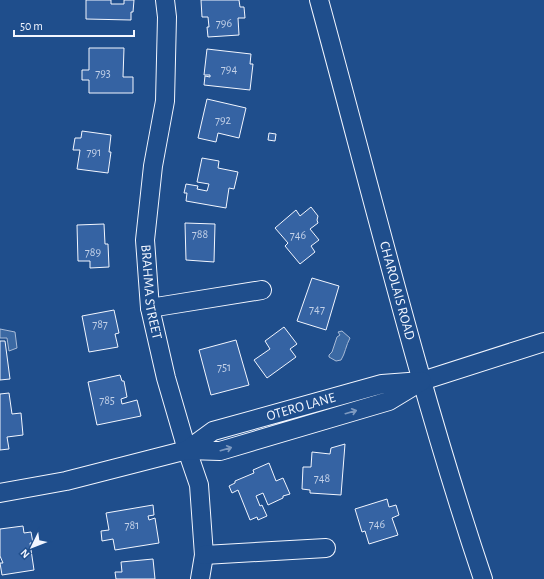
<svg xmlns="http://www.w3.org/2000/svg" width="544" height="579" font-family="'Alegreya Sans',sans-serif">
	<rect width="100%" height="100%" fill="#1f4e8c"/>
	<g fill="#3b69a3" stroke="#a8bbd7">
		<polygon points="0,329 15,332 17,348 9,351 7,338 0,338"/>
		<path d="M 342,331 L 350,338 C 346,345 345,354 341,360 L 336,361 L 329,357 L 329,355 L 332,352 L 337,337 L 340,335 L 338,332 Z"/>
	</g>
	<g fill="#3563a3" stroke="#f2f6ff">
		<polygon points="86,0 111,0 111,4 124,4 124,0 134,0 133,12 131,12 131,20 86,19"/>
		<polygon points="201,0 239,0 240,7 244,7 245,18 238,18 239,35 208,37 207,27 209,27 208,17 202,17"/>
		<polygon points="89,48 124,48 123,77 133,77 133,93 89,93 89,80 82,80 82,70 89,70"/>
		<polygon points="207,49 251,54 250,64 253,64 250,90 204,85 205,76 210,77 210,75 204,75"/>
		<polygon points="207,99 246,108 239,138 218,133 216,142 198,138"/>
		<polygon points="82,131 111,135 109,152 111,152 108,173 77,169 80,150 73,150 75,138 81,138"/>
		<polygon points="269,133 276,134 275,141 268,140"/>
		<polygon points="202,158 219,161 218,168 238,172 234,189 229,188 226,208 186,201 187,193 184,193 186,184 198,186 197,189 207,191 209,184 197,182"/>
		<polygon points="311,207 318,216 317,220 318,223 310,229 319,240 311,246 315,252 300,264 285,246 288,243 275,228 296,210 300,216"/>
		<polygon points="185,223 215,224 214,262 186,260"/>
		<polygon points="104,224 105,244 108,244 109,267 90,268 90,261 78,261 77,225"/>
		<polygon points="312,278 339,286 326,330 297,321"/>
		<polygon points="114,310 119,333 115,334 118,347 89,352 82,316"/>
		<polygon points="284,327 297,344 290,349 296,357 267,378 254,360 270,349 265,341"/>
		<polygon points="236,340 249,385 211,395 199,350"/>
		<polygon points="0,341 5,341 10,379 0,380"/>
		<polygon points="120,375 122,381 124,381 127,397 121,399 122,404 137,400 141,416 97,425 88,382"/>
		<polygon points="9,393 12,414 21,413 23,435 7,437 9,449 0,450 0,394"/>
		<polygon points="345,444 341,495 310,493 310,490 302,489 303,467 311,467 312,452 330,454 331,448"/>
		<polygon points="269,463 276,481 283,478 290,494 283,496 283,498 268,505 263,493 256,496 260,506 262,505 267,516 258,520 257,517 250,520 238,490 232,493 229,486 235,483 235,481 254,473 253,470"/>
		<polygon points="387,499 389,507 396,505 399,515 392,518 398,535 369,544 365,531 362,532 355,509"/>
		<polygon points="153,505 154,515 148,516 149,520 155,518 159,543 115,550 113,539 102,541 101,531 109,530 106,513"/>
		<polygon points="23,526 24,533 31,532 33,543 30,543 34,570 2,575 0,563 3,563 0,556 0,529"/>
		<polygon points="153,559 155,579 116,579 115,572 122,572 121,562"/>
	</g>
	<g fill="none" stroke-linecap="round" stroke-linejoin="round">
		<defs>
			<g id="minor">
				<path id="s1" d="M 165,0 L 167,17 L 165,101 L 153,166 L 145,240 L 150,308 L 166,378 L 187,450 L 199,485 L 204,555 L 200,579"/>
				<path id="s2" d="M 319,0 C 372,194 419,389 483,579"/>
				<polyline points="150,308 262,290"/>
				<polyline points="422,381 544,342"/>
				<polyline points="0,493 66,481 187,450 220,451 389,401 422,381 382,384 213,431 187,450"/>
				<polyline points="204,555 326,548"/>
			</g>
		</defs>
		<use href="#minor" stroke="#f2f6ff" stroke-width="20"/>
		<use href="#minor" stroke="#1f4e8c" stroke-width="18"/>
	</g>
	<defs><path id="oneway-shaft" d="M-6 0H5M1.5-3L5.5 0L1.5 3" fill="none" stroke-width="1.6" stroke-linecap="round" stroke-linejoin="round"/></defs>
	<g stroke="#7e9ac0">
		<use href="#oneway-shaft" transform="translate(351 412) rotate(-16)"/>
		<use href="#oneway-shaft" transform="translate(226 449) rotate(-16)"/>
	</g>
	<g text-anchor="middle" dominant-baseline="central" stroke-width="3" stroke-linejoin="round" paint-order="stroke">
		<g font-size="12" fill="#c3d1e8">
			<text x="224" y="23">796</text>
			<text x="229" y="69">794</text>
			<text x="103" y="73">793</text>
			<text x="223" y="120">792</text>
			<text x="94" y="152">791</text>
			<text x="200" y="234">788</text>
			<text x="298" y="235">746</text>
			<text x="93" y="252">789</text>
			<text x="317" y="309">747</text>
			<text x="100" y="324">787</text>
			<text x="224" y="367">751</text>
			<text x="107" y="400">785</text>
			<text x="322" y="478">748</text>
			<text x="377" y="524">746</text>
			<text x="132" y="525">781</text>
		</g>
		<g font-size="14" fill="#f2f6ff" stroke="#1f4e8c">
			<text stroke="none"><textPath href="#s2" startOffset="301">CHAROLAIS ROAD</textPath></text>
			<text stroke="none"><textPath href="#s1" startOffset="294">BRAHMA STREET</textPath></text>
			<text transform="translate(301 407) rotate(-16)">OTERO LANE</text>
		</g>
	</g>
	<g transform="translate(32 547) rotate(227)" stroke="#1f4e8c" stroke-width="3" paint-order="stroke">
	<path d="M0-3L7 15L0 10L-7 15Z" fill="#f2f6ff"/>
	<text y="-6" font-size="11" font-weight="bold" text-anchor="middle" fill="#f2f6ff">N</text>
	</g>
	<path d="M14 30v6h120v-6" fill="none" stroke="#f2f6ff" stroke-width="2"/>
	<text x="20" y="30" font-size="12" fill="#f2f6ff" stroke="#1f4e8c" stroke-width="3" paint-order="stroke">50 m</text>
</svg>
